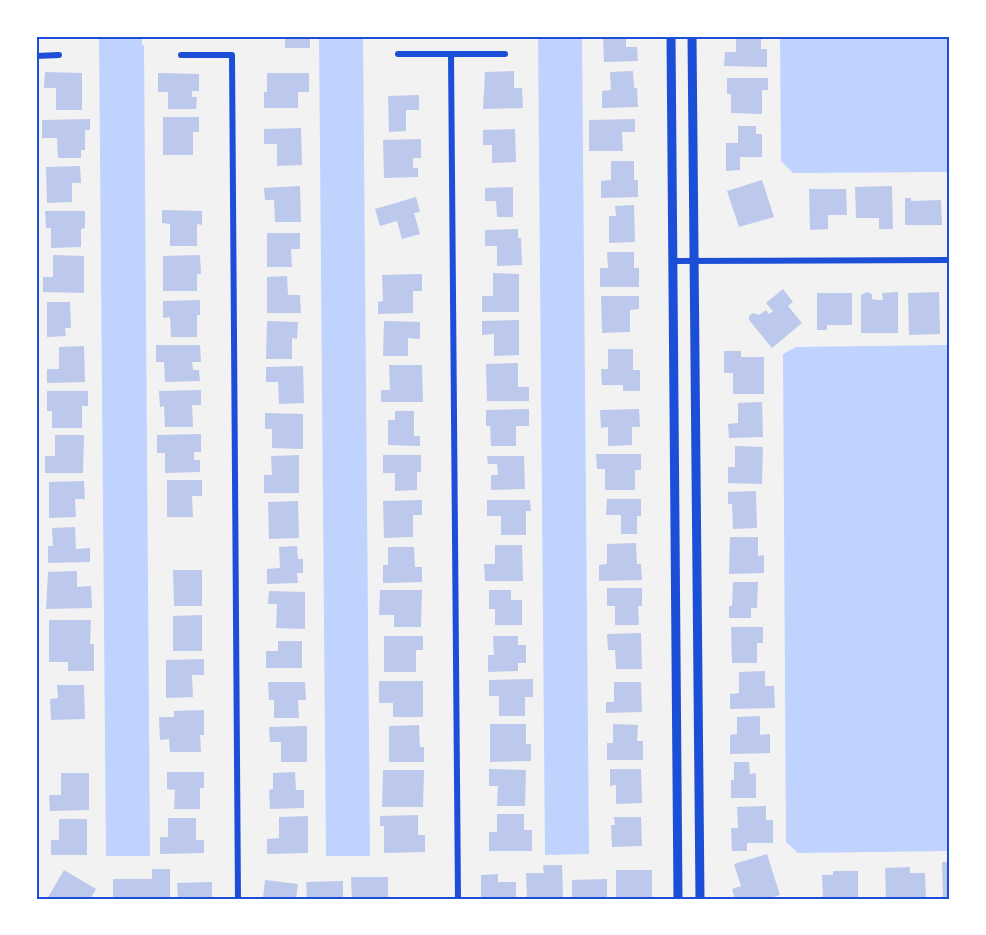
<svg xmlns="http://www.w3.org/2000/svg" width="986" height="935" font-family="Karla,sans-serif">
	<rect width="100%" height="100%" fill="#f2f2f2"/>
	<g fill="#bfd3fe">
		<polygon points="99,36 142,36 142,45 144,45 150,856 106,856"/>
		<polygon points="319,36 363,36 370,856 326,856"/>
		<polygon points="538,36 582,36 589,854 545,855"/>
		<polygon points="780,36 950,36 950,172 793,173 781,161"/>
		<polygon points="950,345 950,851 798,853 786,842 783,354 796,347"/>
	</g>
	<g fill="#bdc9ec">
		<rect x="285" y="36" width="25" height="12"/>
		<polygon points="603,36 626,36 626,47 637,47 638,61 604,62"/>
		<polygon points="736,36 761,36 761,49 767,49 767,67 724,66 725,52 736,52"/>
		<polygon points="514,71 514,88 522,88 523,108 483,109 485,72"/>
		<polygon points="633,71 634,88 637,88 638,107 602,108 602,91 611,90 610,72"/>
		<polygon points="45,72 82,73 82,110 56,110 56,88 44,88"/>
		<polygon points="158,73 199,74 199,91 192,91 192,97 197,97 196,109 168,109 168,92 158,92"/>
		<polygon points="267,73 309,73 309,92 298,92 298,108 264,108 264,92 267,92"/>
		<polygon points="727,78 768,78 768,90 762,90 762,114 731,113 731,94 727,94"/>
		<polygon points="419,95 419,110 406,110 406,131 389,132 388,96"/>
		<polygon points="163,117 199,117 199,132 193,132 193,155 163,155"/>
		<polygon points="90,119 90,130 85,130 85,150 81,150 81,158 58,158 57,138 42,138 42,120"/>
		<polygon points="635,119 635,132 622,132 623,151 589,151 589,120"/>
		<polygon points="738,126 756,126 756,134 762,134 762,157 740,157 740,170 726,171 726,143 738,143"/>
		<polygon points="301,128 302,165 277,166 277,144 264,144 264,129"/>
		<polygon points="515,129 516,162 492,163 492,145 483,145 483,130"/>
		<polygon points="421,139 421,158 413,158 413,168 418,168 418,177 384,178 383,140"/>
		<polygon points="611,161 634,161 634,180 638,180 638,197 601,198 601,181 611,180"/>
		<polygon points="80,166 81,183 72,183 72,202 47,203 46,167"/>
		<polygon points="762,180 774,217 739,227 727,191"/>
		<polygon points="300,186 301,222 275,222 274,200 265,200 264,188"/>
		<polygon points="892,186 893,229 879,229 879,218 856,218 855,187"/>
		<polygon points="513,187 513,217 497,217 496,201 485,201 485,188"/>
		<polygon points="809,189 846,189 847,215 828,215 828,229 810,230"/>
		<polygon points="416,197 420,212 414,213 420,234 402,239 397,221 380,226 375,209"/>
		<polygon points="905,198 911,198 911,201 941,200 942,225 905,225"/>
		<polygon points="634,205 635,242 609,243 609,216 616,216 615,206"/>
		<polygon points="162,210 202,211 202,225 197,224 197,246 170,246 170,224 162,223"/>
		<polygon points="45,211 85,211 85,228 81,229 81,247 51,248 51,228 46,228"/>
		<polygon points="518,229 518,238 521,238 522,265 497,266 497,246 485,246 485,230"/>
		<polygon points="267,233 300,233 300,249 291,249 292,267 267,267"/>
		<polygon points="607,252 634,252 634,268 639,268 639,287 600,287 600,268 608,268"/>
		<polygon points="53,255 84,256 84,293 43,292 43,277 53,277"/>
		<polygon points="200,255 201,274 197,274 197,291 163,291 163,256"/>
		<polygon points="493,273 519,274 519,312 482,312 482,296 493,296"/>
		<polygon points="422,274 422,291 413,291 413,313 378,314 378,302 383,301 382,275"/>
		<polygon points="287,276 288,295 300,295 301,313 267,313 267,277"/>
		<polygon points="783,289 793,302 788,306 802,323 772,348 749,320 749,316 753,313 759,315 766,310 769,314 773,311 766,303"/>
		<polygon points="867,292 872,294 872,299 878,300 883,300 882,293 898,292 898,333 861,333 861,295"/>
		<polygon points="939,292 940,334 909,335 908,293"/>
		<polygon points="817,293 852,293 852,325 827,325 827,330 817,330"/>
		<polygon points="601,296 639,296 639,309 630,310 630,332 602,333"/>
		<polygon points="200,300 200,315 197,315 197,337 171,337 170,317 163,318 163,301"/>
		<polygon points="47,302 70,302 71,328 65,328 66,336 47,337"/>
		<polygon points="519,320 519,355 494,356 494,334 482,335 482,321"/>
		<polygon points="267,321 298,322 297,339 292,338 292,359 266,359"/>
		<polygon points="384,321 420,322 420,339 408,338 408,356 383,356"/>
		<polygon points="156,345 200,345 201,362 192,362 193,370 199,370 200,381 165,382 164,362 156,362"/>
		<polygon points="84,346 85,382 47,383 47,369 59,369 59,347"/>
		<polygon points="608,349 633,349 633,370 640,370 640,391 623,391 623,385 602,385 601,369 608,369"/>
		<polygon points="724,351 741,351 741,357 764,357 764,394 733,394 733,373 724,373"/>
		<polygon points="518,363 518,387 529,387 529,401 487,401 486,364"/>
		<polygon points="389,365 422,365 423,402 381,402 381,390 390,390"/>
		<polygon points="303,366 304,403 279,404 278,382 266,382 266,367"/>
		<polygon points="201,390 201,405 192,405 193,427 165,427 164,406 160,407 159,391"/>
		<polygon points="47,391 88,391 88,406 82,406 82,428 52,428 52,411 47,411"/>
		<polygon points="762,402 763,437 729,438 728,424 738,423 738,403"/>
		<polygon points="529,409 529,426 516,426 516,446 491,446 490,426 486,426 486,410"/>
		<polygon points="639,409 640,427 632,427 632,445 608,446 608,427 601,428 600,410"/>
		<polygon points="395,411 414,411 414,436 420,436 420,446 388,445 388,420 395,420"/>
		<polygon points="265,413 303,414 303,449 272,448 272,429 265,429"/>
		<polygon points="201,434 201,452 194,452 194,460 200,460 200,472 165,473 165,453 157,453 157,435"/>
		<polygon points="55,435 84,435 83,473 45,473 45,456 55,456"/>
		<polygon points="735,446 763,447 762,484 728,483 728,467 735,467"/>
		<polygon points="596,454 641,454 641,470 635,470 635,490 605,490 605,469 597,469"/>
		<polygon points="299,455 299,493 264,493 264,475 272,475 271,456"/>
		<polygon points="383,455 421,455 421,472 417,472 417,490 395,491 395,473 383,473"/>
		<polygon points="487,456 524,456 525,489 491,490 491,475 498,475 497,464 488,464"/>
		<polygon points="167,480 202,480 202,496 192,496 193,517 167,517"/>
		<polygon points="84,481 85,499 75,499 76,517 49,518 49,482"/>
		<polygon points="756,491 757,528 733,529 732,504 728,504 728,492"/>
		<polygon points="607,499 641,499 641,516 637,516 637,534 621,534 621,515 606,515"/>
		<polygon points="422,500 422,515 413,515 413,537 384,538 383,501"/>
		<polygon points="487,500 530,500 531,511 526,511 526,535 501,535 501,516 487,516"/>
		<polygon points="298,501 299,538 269,539 268,502"/>
		<polygon points="75,527 76,549 90,548 90,562 48,563 48,546 53,546 52,528"/>
		<polygon points="730,537 758,537 758,556 764,555 764,573 729,574"/>
		<polygon points="636,543 637,564 641,564 642,580 599,581 599,565 607,564 607,544"/>
		<polygon points="495,545 522,545 523,581 485,581 484,564 495,564"/>
		<polygon points="297,546 298,559 303,559 303,573 297,573 298,583 267,584 267,569 280,568 279,547"/>
		<polygon points="388,547 414,547 415,567 422,567 422,582 383,583 383,565 388,565"/>
		<polygon points="173,570 202,570 202,606 174,606"/>
		<polygon points="77,571 77,587 91,586 92,608 46,609 48,572"/>
		<polygon points="733,582 758,582 757,608 751,608 751,618 729,618 729,606 732,606"/>
		<polygon points="607,588 642,588 642,606 638,606 639,625 615,625 615,606 607,606"/>
		<polygon points="380,590 422,590 421,627 394,627 394,615 379,615"/>
		<polygon points="489,590 511,590 511,600 522,600 522,625 495,625 495,609 489,609"/>
		<polygon points="269,591 305,592 305,629 276,628 277,604 268,604"/>
		<polygon points="202,615 202,651 173,651 173,616"/>
		<polygon points="49,620 91,620 90,644 94,644 94,671 68,671 68,662 49,662"/>
		<polygon points="731,627 763,627 763,643 757,643 757,663 732,663"/>
		<polygon points="641,633 642,669 616,669 615,650 608,650 607,634"/>
		<polygon points="384,636 423,636 423,650 416,650 416,672 384,672"/>
		<polygon points="493,636 518,636 518,645 526,645 526,663 518,663 518,671 488,672 488,655 494,655"/>
		<polygon points="278,641 302,641 302,668 266,668 266,651 278,651"/>
		<polygon points="204,659 204,675 192,675 193,697 166,698 166,660"/>
		<polygon points="765,671 765,686 774,686 775,708 730,709 730,694 739,693 739,672"/>
		<polygon points="533,679 533,697 525,697 525,716 499,716 499,696 489,696 489,680"/>
		<polygon points="379,681 423,681 423,717 393,717 393,703 379,703"/>
		<polygon points="268,682 305,682 306,700 298,700 299,718 274,718 274,700 269,700"/>
		<polygon points="614,682 641,682 642,712 606,713 606,702 614,702"/>
		<polygon points="57,685 84,685 85,719 51,720 50,699 58,698"/>
		<polygon points="204,710 204,735 200,735 201,752 170,752 169,739 160,740 159,717 174,717 174,711"/>
		<polygon points="760,716 760,735 770,734 770,753 730,754 730,735 737,734 737,717"/>
		<polygon points="490,724 526,724 526,744 531,744 531,761 490,762"/>
		<polygon points="613,724 638,725 637,741 643,741 643,760 607,760 607,743 613,743"/>
		<polygon points="419,725 420,747 424,747 424,762 389,762 389,726"/>
		<polygon points="307,726 307,762 281,762 281,742 270,742 269,727"/>
		<polygon points="734,762 749,762 750,774 756,773 756,798 731,798 731,780 734,780"/>
		<polygon points="489,769 526,770 525,806 497,806 498,786 489,786"/>
		<polygon points="610,769 641,769 642,803 616,804 616,785 610,786"/>
		<polygon points="383,770 424,770 423,807 382,807"/>
		<polygon points="167,772 204,772 204,788 200,788 200,809 174,809 175,790 167,789"/>
		<polygon points="295,772 296,790 304,790 304,808 270,809 269,790 273,789 273,773"/>
		<polygon points="61,773 89,773 89,810 50,811 49,795 61,795"/>
		<polygon points="766,806 766,820 773,820 773,843 747,843 747,851 732,851 731,828 738,828 737,807"/>
		<polygon points="497,814 524,814 524,830 532,830 532,851 489,851 489,832 497,832"/>
		<polygon points="418,815 418,835 425,835 425,852 384,853 384,826 380,826 380,816"/>
		<polygon points="308,816 308,853 267,854 267,839 279,838 279,817"/>
		<polygon points="614,817 641,817 642,846 612,847 611,825 615,825"/>
		<polygon points="168,818 196,818 196,840 204,840 204,853 160,854 160,837 168,837"/>
		<polygon points="59,819 87,819 87,855 51,855 51,840 59,840"/>
		<polygon points="767,854 780,895 767,899 735,899 732,889 741,886 734,864"/>
		<polygon points="942,862 950,862 950,899 943,899"/>
		<polygon points="543,865 562,865 563,899 527,899 526,873 544,873"/>
		<polygon points="910,867 910,873 925,873 926,899 886,899 885,868"/>
		<polygon points="152,869 170,869 170,899 113,899 113,879 152,879"/>
		<polygon points="64,870 96,889 90,899 47,899"/>
		<polygon points="616,870 652,870 652,899 616,898"/>
		<polygon points="833,871 858,871 858,899 823,899 822,875 833,875"/>
		<polygon points="498,874 498,882 516,882 516,899 481,899 481,875"/>
		<polygon points="351,877 388,877 388,899 352,899"/>
		<polygon points="607,879 607,899 572,899 572,880"/>
		<polygon points="265,880 298,884 296,899 263,899"/>
		<polygon points="343,881 343,899 307,899 306,882"/>
		<polygon points="212,882 212,899 178,899 177,883"/>
	</g>
	<g fill="none" stroke-linecap="round" stroke-linejoin="round">
		<g stroke="#1d4ed8" stroke-width="6">
			<polyline points="398,54 505,54"/>
			<polyline points="451,54 458,899"/>
			<polyline points="181,55 232,55 238,899"/>
			<polyline points="36,56 59,55"/>
			<polyline points="672,261 950,260"/>
		</g>
		<g stroke="#1d4ed8" stroke-width="9">
			<polyline points="671,36 678,899"/>
			<polyline points="692,36 700,899"/>
		</g>
	</g>
	<rect width="986" height="935" fill="none" stroke="#ffffff" stroke-width="75"/>
	<rect x="38" y="38" width="910" height="860" fill="none" stroke="#1d4ed8" stroke-width="2"/>
</svg>
